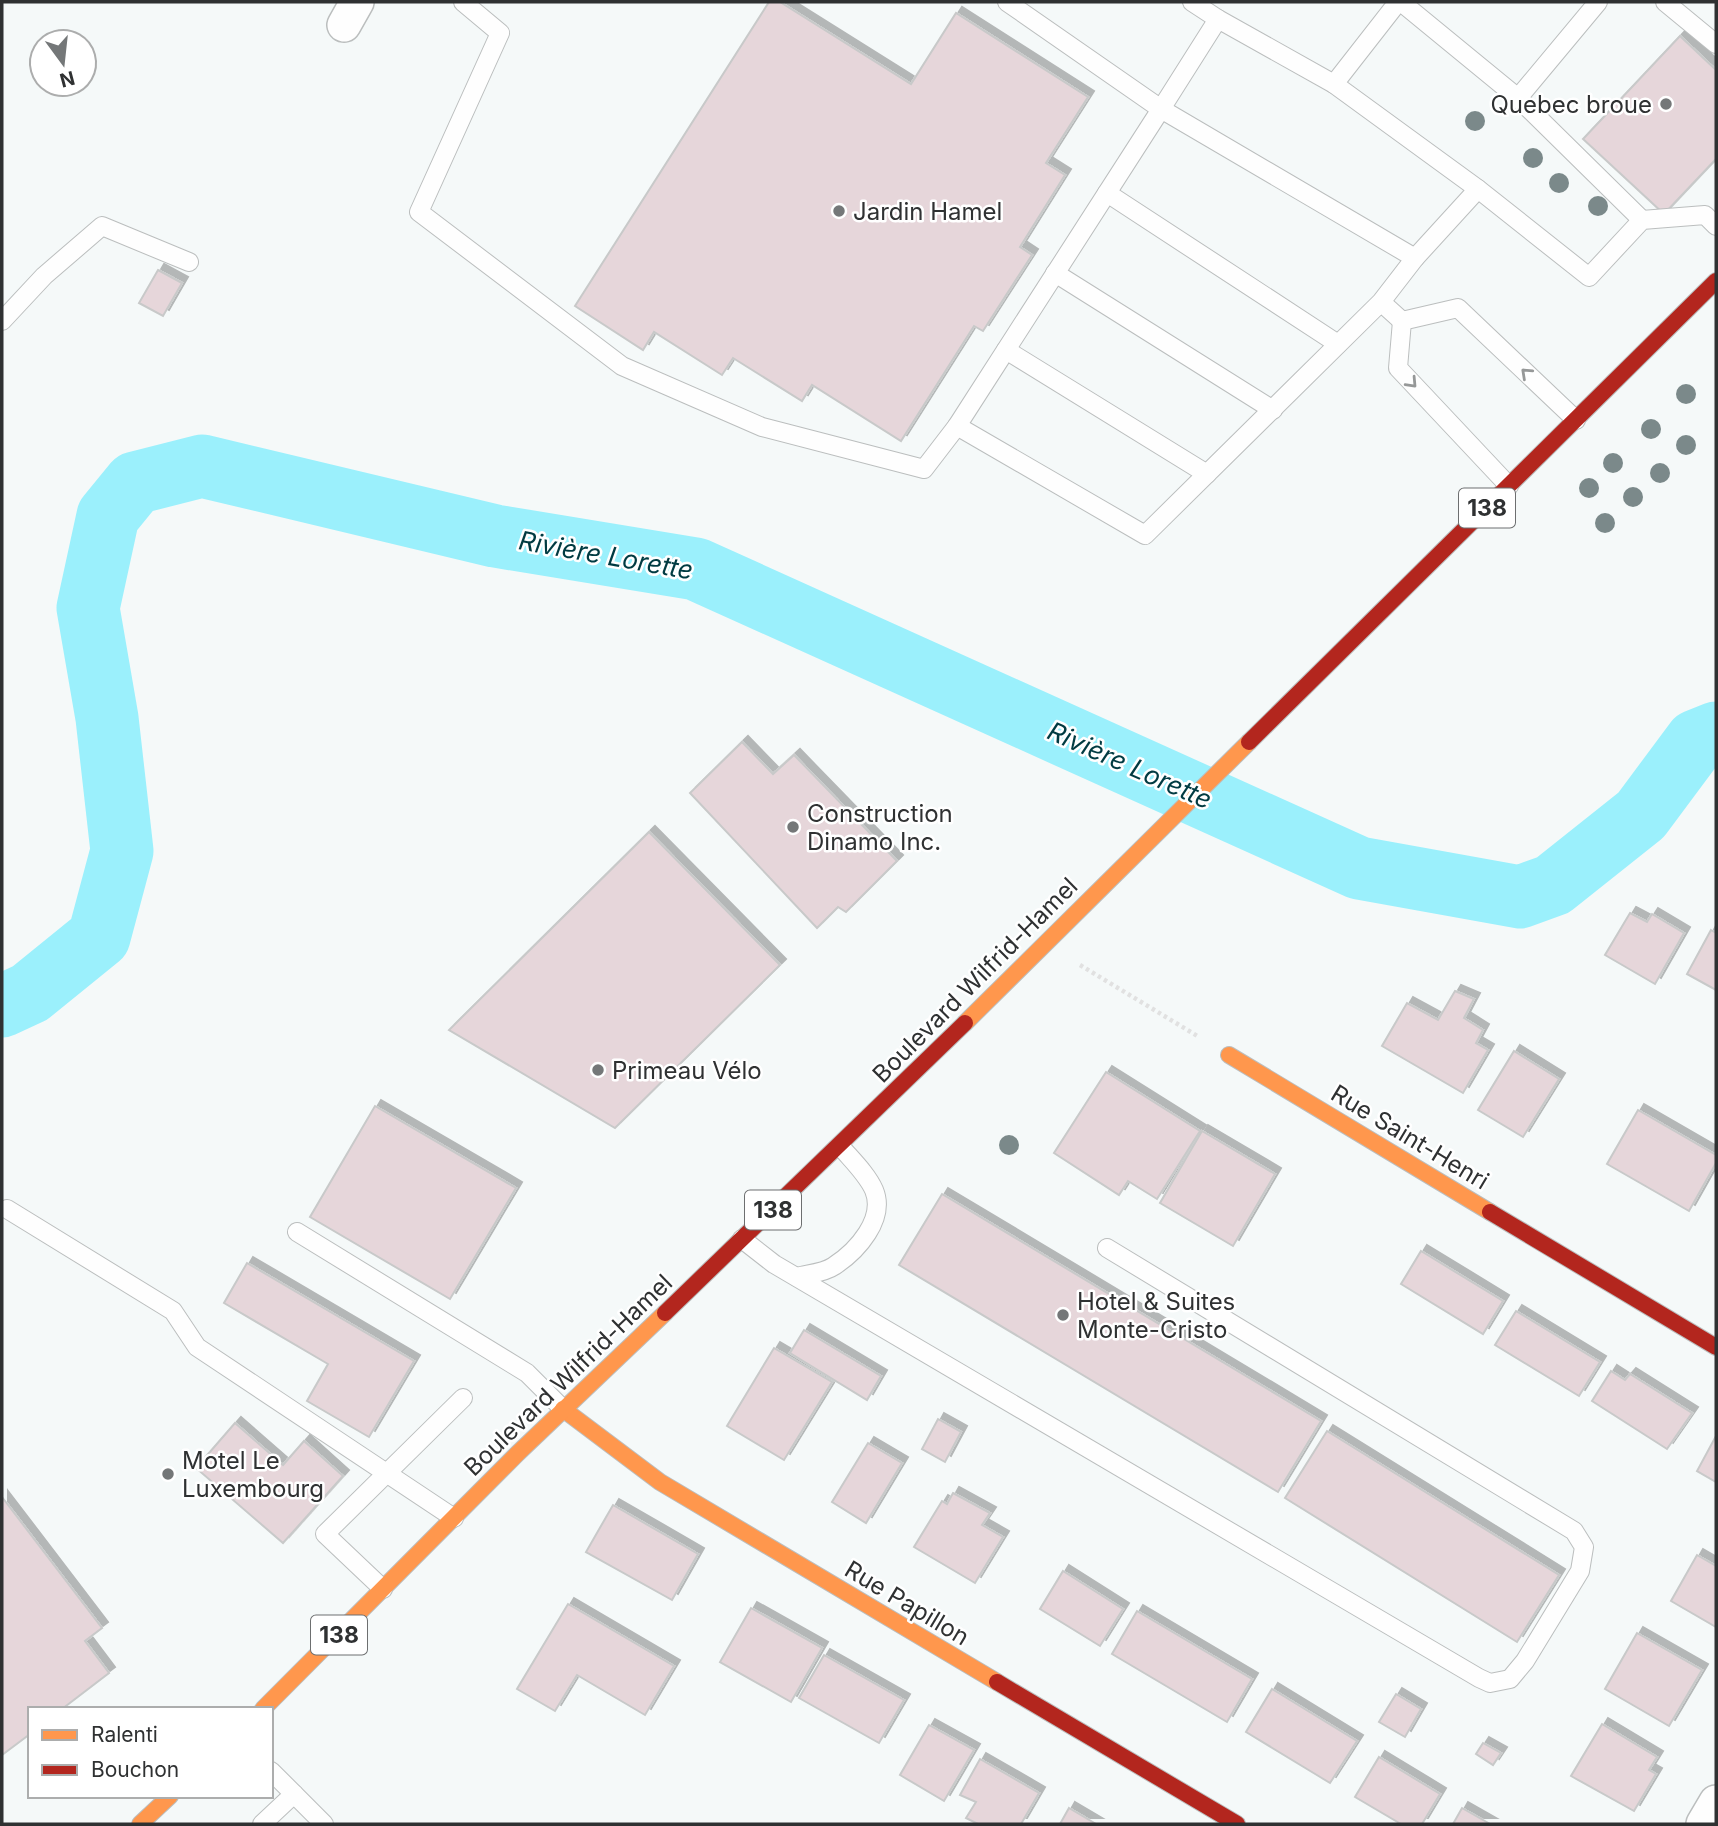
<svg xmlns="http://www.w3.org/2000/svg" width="1718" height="1826" font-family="Inter,sans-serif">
	<defs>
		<filter id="shadow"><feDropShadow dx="6" dy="-6" stdDeviation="0" flood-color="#0004"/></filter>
	</defs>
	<rect width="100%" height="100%" fill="#f5f9f9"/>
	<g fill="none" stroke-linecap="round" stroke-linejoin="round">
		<polyline stroke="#9bf0fc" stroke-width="63" points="2,1006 30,993 99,937 122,851 107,718 88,608 108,516 135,483 202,466 495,536 696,569 1359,868 1520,897 1553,885 1641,815 1696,741 1716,733"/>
	</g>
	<g fill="#e6d6da" stroke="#c8c9c9" stroke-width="2" filter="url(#shadow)">
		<polygon points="769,2 780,2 911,84 956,13 1088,97 1046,163 1065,175 1020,247 1032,255 983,331 974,326 901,441 812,385 802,401 733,358 722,375 654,332 643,350 575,306"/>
		<polygon points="1680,36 1716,70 1716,159 1664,214 1583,139"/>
		<polygon points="158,270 182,283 163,316 139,303"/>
		<polygon points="742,742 773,774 794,755 897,861 846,912 838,907 817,928 690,793"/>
		<polygon points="649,832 780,965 615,1128 449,1030"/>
		<polygon points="1630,913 1647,922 1652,914 1684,933 1655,984 1605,955"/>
		<polygon points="1711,930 1716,933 1716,990 1687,974"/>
		<polygon points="1455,991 1474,999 1464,1018 1483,1030 1476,1043 1488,1050 1463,1093 1382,1046 1407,1003 1438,1020"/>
		<polygon points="1514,1051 1559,1079 1523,1137 1478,1110"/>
		<polygon points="1106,1072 1200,1131 1157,1199 1128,1181 1119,1195 1054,1153"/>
		<polygon points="375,1106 516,1188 450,1299 310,1217"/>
		<polygon points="1638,1110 1716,1155 1716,1163 1689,1211 1607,1164"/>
		<polygon points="1202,1131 1275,1174 1233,1246 1160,1203"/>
		<polygon points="942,1194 1321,1421 1278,1492 899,1265"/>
		<polygon points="1421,1251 1503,1301 1483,1334 1401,1284"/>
		<polygon points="247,1263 414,1361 369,1437 307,1401 328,1364 224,1303"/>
		<polygon points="1516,1311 1600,1362 1579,1396 1495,1345"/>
		<polygon points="804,1330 881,1376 867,1400 790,1353"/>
		<polygon points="774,1348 832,1382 784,1460 727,1426"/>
		<polygon points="1611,1371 1625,1380 1630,1374 1692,1413 1667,1449 1592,1401"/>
		<polygon points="938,1419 961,1432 945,1462 922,1449"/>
		<polygon points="235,1423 283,1465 304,1441 343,1476 283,1543 196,1468"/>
		<polygon points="1327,1431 1559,1575 1517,1642 1285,1498"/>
		<polygon points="1716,1436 1716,1482 1697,1471"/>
		<polygon points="868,1443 902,1463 866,1523 832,1502"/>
		<polygon points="953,1493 990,1513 982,1525 1003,1537 975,1583 914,1547 942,1501 947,1504"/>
		<polygon points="2,1497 102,1628 85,1641 109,1673 62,1709 30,1709 30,1734 2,1755"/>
		<polygon points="613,1505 698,1554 672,1600 586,1552"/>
		<polygon points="1697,1555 1716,1566 1716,1627 1671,1601"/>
		<polygon points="1063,1571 1123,1609 1100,1646 1040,1609"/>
		<polygon points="568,1604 674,1666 645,1715 577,1675 555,1711 517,1689"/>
		<polygon points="751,1608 822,1648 791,1702 720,1662"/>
		<polygon points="1137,1611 1252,1679 1227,1722 1112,1654"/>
		<polygon points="1637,1633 1702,1670 1669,1726 1605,1689"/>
		<polygon points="824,1655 904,1700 879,1743 799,1698"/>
		<polygon points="1272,1689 1357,1741 1330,1783 1246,1732"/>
		<polygon points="1396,1694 1421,1709 1405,1737 1379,1722"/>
		<polygon points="1602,1724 1657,1757 1649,1770 1656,1774 1634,1811 1571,1776"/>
		<polygon points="929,1725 974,1750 944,1801 900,1775"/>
		<polygon points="1483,1743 1501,1753 1493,1765 1476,1754"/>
		<polygon points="1379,1757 1440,1794 1422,1824 1401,1824 1355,1797"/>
		<polygon points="980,1759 1039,1793 1021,1824 978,1824 966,1818 976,1802 960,1795"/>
		<polygon points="1069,1808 1096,1824 1060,1824"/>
		<polygon points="1462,1808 1490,1824 1453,1824"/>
	</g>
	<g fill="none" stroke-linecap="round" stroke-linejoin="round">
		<defs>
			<g id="lane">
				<polyline points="463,2 500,33 419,212 622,366 762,427 924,469 957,426"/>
				<polyline points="1007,2 1161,109 1218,19 1334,84"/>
				<polyline points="1192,2 1218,19"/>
				<polyline points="1398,2 1334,84 1478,189"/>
				<polyline points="1401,2 1518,98"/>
				<polyline points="1598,2 1518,98 1642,220"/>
				<polyline points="1665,2 1716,44"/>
				<polyline points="1107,193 1338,344"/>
				<polyline points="1415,258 1478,189 1589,277 1642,220 1705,215 1716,226"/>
				<polyline points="1055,273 1273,410"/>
				<polyline points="1381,302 1415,258 1161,109 957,426 1145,535 1381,302 1402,321"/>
				<polyline points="2,321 44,276 102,226 189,262"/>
				<polyline points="1402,321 1458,308 1576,420"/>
				<polyline points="1402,321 1398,368 1509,486"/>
				<polyline points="1006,350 1207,474"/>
				<polyline points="7,1209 173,1311 197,1347 454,1518"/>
				<polyline points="297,1232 527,1373 563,1409"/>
				<polyline points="742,1239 774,1264 1479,1678 1490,1683 1510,1679 1525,1661 1580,1571 1584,1547 1574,1531 1107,1248"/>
				<path d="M 797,1277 C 808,1274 824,1273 834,1266 C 857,1251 886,1219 874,1190 C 867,1174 851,1159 840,1146"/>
				<polyline points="383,1589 325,1534 463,1398"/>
				<polyline points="271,1771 324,1824"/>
				<polyline points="262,1824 294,1794"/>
			</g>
			<g id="street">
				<polyline points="344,25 357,2"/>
				<polyline points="1703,1824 1716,1802"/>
			</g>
			<g id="slow">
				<polyline points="965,1023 1249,742"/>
				<polyline points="1229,1055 1490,1212"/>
				<polyline points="563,1409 660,1482 997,1682"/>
				<polyline points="263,1709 518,1453 665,1313"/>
				<polyline points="140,1824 170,1796"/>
			</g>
			<g id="jam">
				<polyline points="1249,742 1716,281"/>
				<polyline points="1490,1212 1716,1347"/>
				<polyline points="665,1313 965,1023"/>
				<polyline points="997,1682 1237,1824"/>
			</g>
		</defs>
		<use href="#lane" stroke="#bbbebe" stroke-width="20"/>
		<use href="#street" stroke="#bbbebe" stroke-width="36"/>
		<use href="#slow" stroke="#bbbebe" stroke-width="18"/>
		<use href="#jam" stroke="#bbbebe" stroke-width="18"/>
		<polyline stroke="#e1e1e1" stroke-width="4.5" stroke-dasharray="3.5 3.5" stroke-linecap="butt" points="1080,965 1199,1037"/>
		<use href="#lane" stroke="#fefefe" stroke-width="18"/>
		<use href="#street" stroke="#fefefe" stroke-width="33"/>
		<use href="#slow" stroke="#ff974d" stroke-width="16"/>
		<use href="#jam" stroke="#b3261e" stroke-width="16"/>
	</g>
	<g fill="#7b898a">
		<circle cx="1475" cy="121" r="10"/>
		<circle cx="1533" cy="158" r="10"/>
		<circle cx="1559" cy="183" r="10"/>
		<circle cx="1598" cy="206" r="10"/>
		<circle cx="1686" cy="394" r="10"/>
		<circle cx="1651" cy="429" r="10"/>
		<circle cx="1686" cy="445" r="10"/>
		<circle cx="1613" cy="463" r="10"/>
		<circle cx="1660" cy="473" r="10"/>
		<circle cx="1589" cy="488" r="10"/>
		<circle cx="1633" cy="497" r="10"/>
		<circle cx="1605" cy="523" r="10"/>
		<circle cx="1009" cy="1145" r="10"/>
	</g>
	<defs><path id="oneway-chevron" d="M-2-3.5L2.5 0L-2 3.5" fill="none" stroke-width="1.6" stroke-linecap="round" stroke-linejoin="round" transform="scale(1.75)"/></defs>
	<g stroke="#969898">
		<use href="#oneway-chevron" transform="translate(1526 373) rotate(-137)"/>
		<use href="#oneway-chevron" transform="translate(1412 383) rotate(47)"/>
	</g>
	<g fill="#747778" stroke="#fff" stroke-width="2.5">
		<circle cx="1666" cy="104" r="7"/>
		<circle cx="839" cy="211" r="7"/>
		<circle cx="793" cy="827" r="7"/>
		<circle cx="598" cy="1070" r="7"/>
		<circle cx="1063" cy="1315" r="7"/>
		<circle cx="168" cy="1474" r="7"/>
	</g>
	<g text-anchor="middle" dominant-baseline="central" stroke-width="5" stroke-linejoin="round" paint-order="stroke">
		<g fill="#fff" stroke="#6d6f70" stroke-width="2">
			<rect x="1459" y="488.5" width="56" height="39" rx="5"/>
			<rect x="745" y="1190.5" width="56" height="39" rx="5"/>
			<rect x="311" y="1615.5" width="56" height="39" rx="5"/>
		</g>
		<g font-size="23" font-weight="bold" fill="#2f3132">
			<text x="1487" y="508">138</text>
			<text x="773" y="1210">138</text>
			<text x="339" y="1635">138</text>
		</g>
		<g font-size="24" fill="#2f3132" stroke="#fff" text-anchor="start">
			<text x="1652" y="104" text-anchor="end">Quebec broue</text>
			<text x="853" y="211">Jardin Hamel</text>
			<text x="807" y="813">Construction<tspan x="807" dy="28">Dinamo Inc.</tspan></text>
			<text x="612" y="1070">Primeau Vélo</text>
			<text x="1077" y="1301">Hotel &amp; Suites<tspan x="1077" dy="28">Monte-Cristo</tspan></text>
			<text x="182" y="1460">Motel Le<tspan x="182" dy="28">Luxembourg</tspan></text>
		</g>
		<g font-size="24" fill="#2f3132" stroke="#fff">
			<text transform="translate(975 980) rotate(-45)">Boulevard Wilfrid-Hamel</text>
			<text transform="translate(1410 1137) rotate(31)">Rue Saint-Henri</text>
			<text transform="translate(568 1375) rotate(-44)">Boulevard Wilfrid-Hamel</text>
			<text transform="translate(907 1603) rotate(31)">Rue Papillon</text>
		</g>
		<g font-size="26" font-style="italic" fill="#003b42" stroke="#fff">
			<text transform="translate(606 555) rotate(10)">Rivière Lorette</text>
			<text transform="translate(1130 765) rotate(24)">Rivière Lorette</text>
		</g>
	</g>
	<rect width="1718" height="1826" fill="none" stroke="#2f3132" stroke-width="7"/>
	<rect x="28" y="1707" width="245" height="91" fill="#ffffff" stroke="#acadad" stroke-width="2"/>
	<rect x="42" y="1730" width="35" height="10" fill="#ff974d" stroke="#acadad" stroke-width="2"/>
	<text x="91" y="1742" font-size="21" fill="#2f3132">Ralenti</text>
	<rect x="42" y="1765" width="35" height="10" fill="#b3261e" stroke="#acadad" stroke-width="2"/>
	<text x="91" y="1777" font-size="21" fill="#2f3132">Bouchon</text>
	<g transform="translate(63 63) rotate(165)"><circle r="33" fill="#ffffff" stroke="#acadad" stroke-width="2"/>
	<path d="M0-5L12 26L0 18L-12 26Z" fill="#747778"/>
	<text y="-10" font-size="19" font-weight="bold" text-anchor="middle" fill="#2f3132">N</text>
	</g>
</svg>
